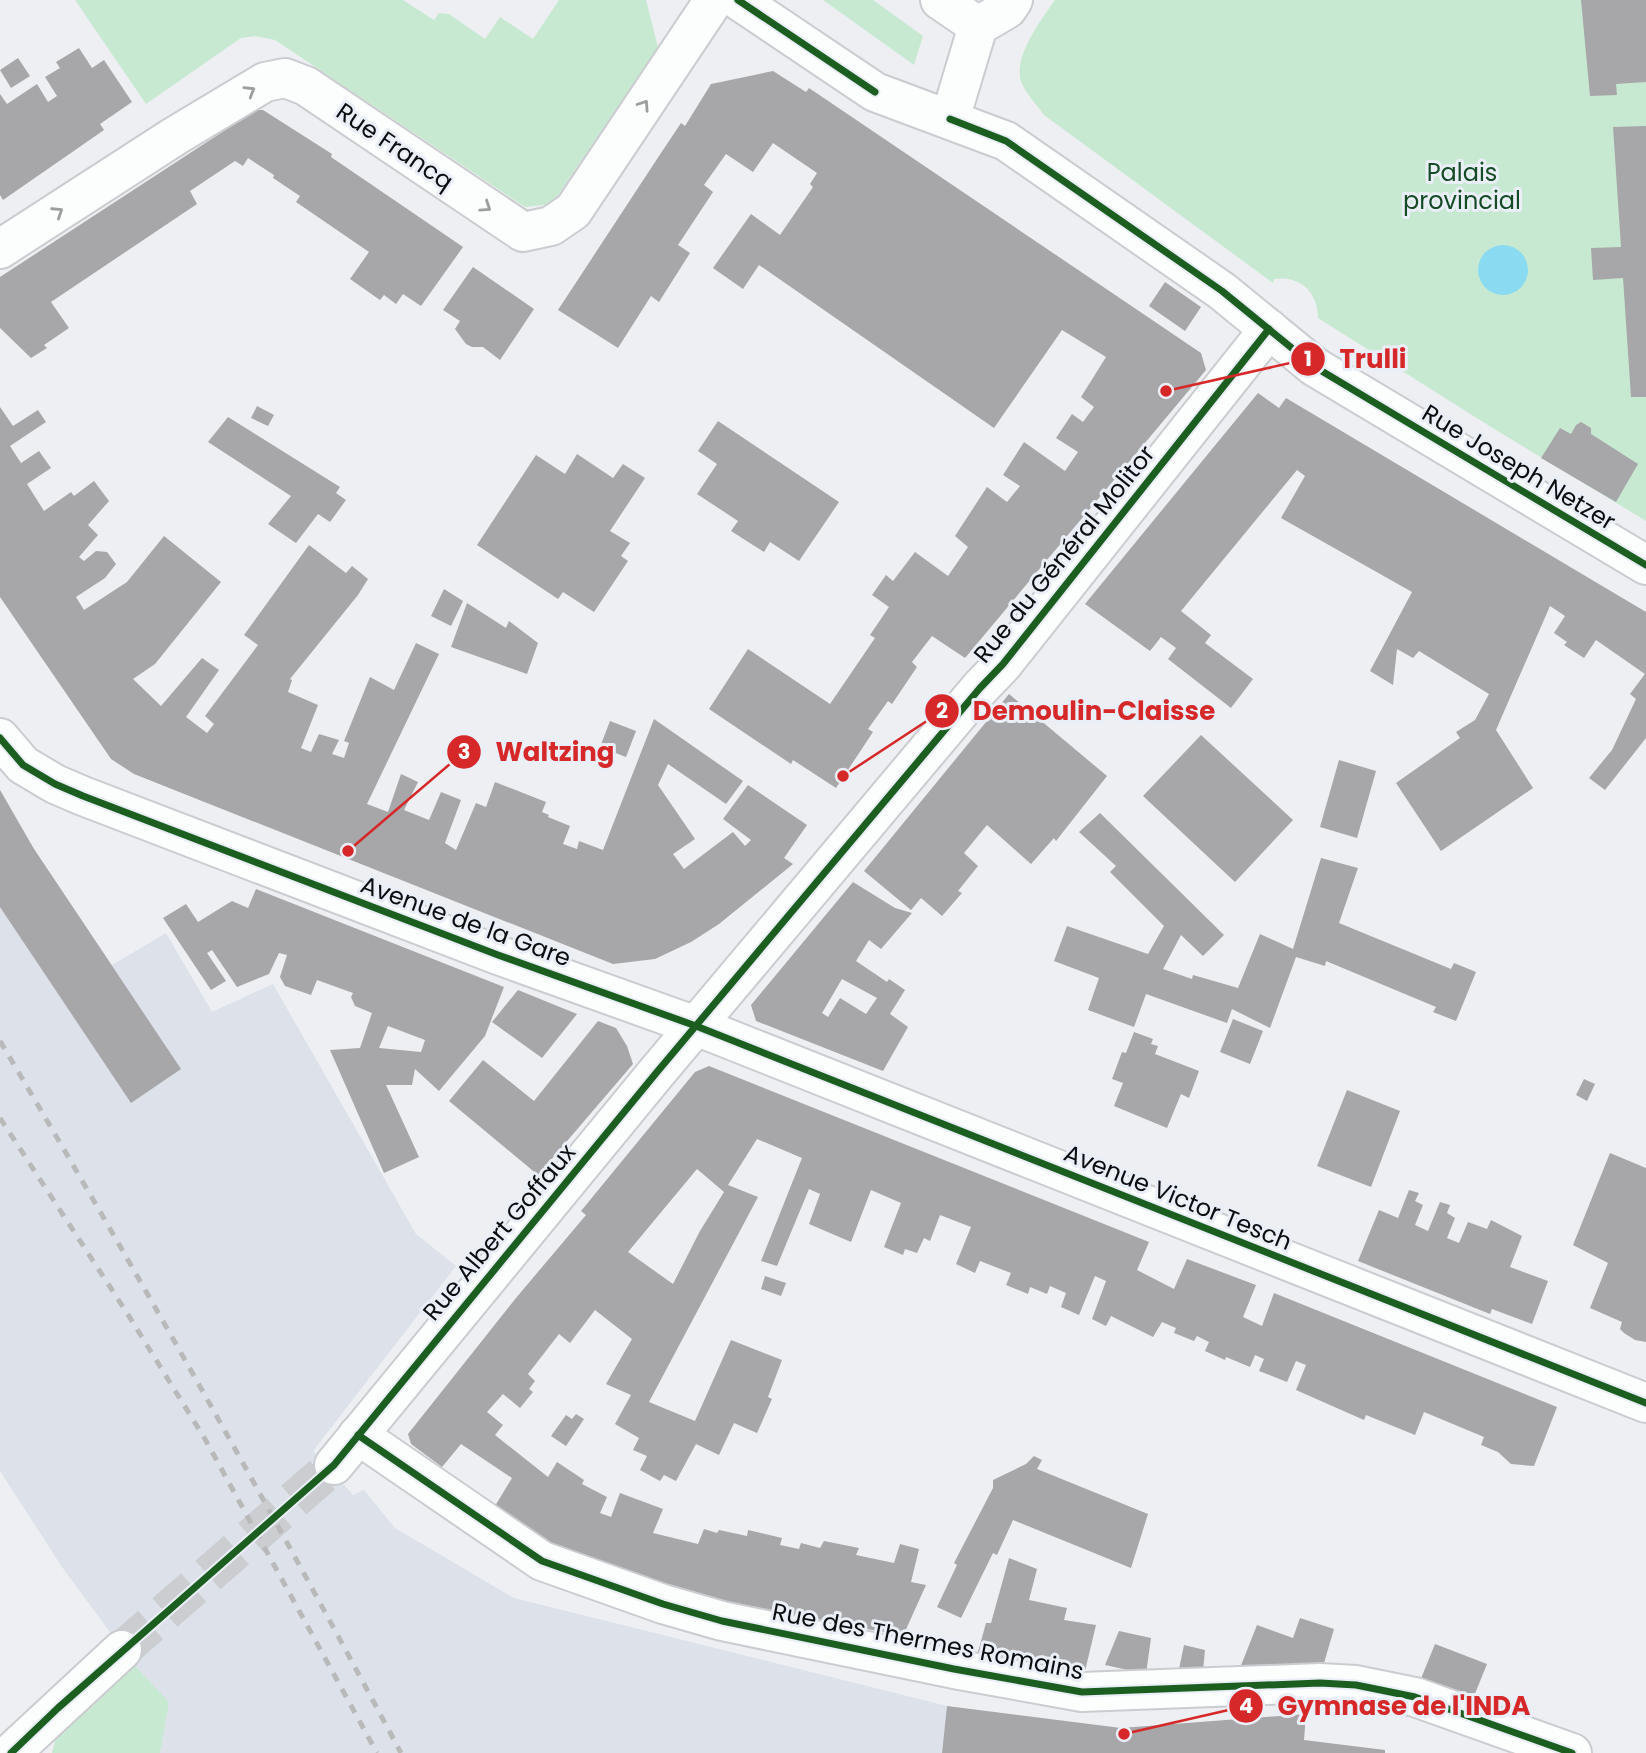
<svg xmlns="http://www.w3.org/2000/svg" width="1646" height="1753" font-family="Poppins,sans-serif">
	<rect width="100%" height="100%" fill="#edeff3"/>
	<polygon fill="#dce1ea" points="0,790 34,849 112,965 166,933 212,1012 273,984 416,1234 456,1266 313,1451 353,1495 364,1490 395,1528 514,1598 947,1706 942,1753 160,1753 168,1702 135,1666 62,1567 0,1471"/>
	<g fill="#c8e9d1">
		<polygon points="75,0 403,0 434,20 439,13 449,14 485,39 500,17 533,39 559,0 646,0 658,47 552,204 525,207 275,40 255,36 241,38 146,104"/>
		<polygon points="823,0 873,0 923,36 914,65"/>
		<path d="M 1055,0 L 1646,0 L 1646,521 L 1491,427 L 1318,318 C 1318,292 1300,275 1274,279 L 1273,283 L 1044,115 C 1037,105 1027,95 1022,84 C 1011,59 1041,20 1055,0 Z"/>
		<polygon points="135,1666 169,1702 160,1753 52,1753 57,1734"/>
	</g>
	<circle fill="#8adbf2" cx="1503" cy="270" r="25"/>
	<g fill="#a7a6a8" fill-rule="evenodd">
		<polygon points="1581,0 1646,0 1646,82 1616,84 1617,95 1590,96"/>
		<polygon points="79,48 92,68 104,60 132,102 100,124 104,130 3,200 0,195 0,94 7,104 37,84 48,102 57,96 45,77 60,68 56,62"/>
		<polygon points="18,58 30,76 11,88 0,70"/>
		<polygon points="773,71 806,92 809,88 1201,353 1206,370 965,658 932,636 912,662 917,667 892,704 888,701 868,729 873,732 836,788 793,760 791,764 709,709 748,649 830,704 875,638 870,635 889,607 872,595 886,575 893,581 915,552 948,576 968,547 955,536 987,487 1007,502 1020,486 1003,475 1024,442 1065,471 1078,452 1056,438 1072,414 1083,422 1094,407 1081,397 1106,357 1062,330 994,428 759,265 743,289 713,268 751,214 780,235 813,187 810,184 817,173 773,143 753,172 726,154 704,185 713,192 678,245 690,253 659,302 651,296 618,348 558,310 659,156 681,123 685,126 711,84"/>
		<polygon points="256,110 263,110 332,154 331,157 463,247 421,306 403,294 396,304 384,295 380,300 350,279 369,252 296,202 300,196 273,178 274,175 248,158 243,166 235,161 190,191 197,204 51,302 69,328 44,345 47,348 31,358 0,328 0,277"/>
		<polygon points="1646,126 1646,397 1631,397 1623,278 1593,280 1591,248 1621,247 1613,127"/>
		<polygon points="473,267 534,309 500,360 483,347 472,347 466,344 455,329 460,321 443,310"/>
		<polygon points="1165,282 1201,307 1185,331 1149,306"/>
		<polygon points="1258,393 1279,408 1286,398 1646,612 1646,738 1605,790 1589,778 1612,750 1636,699 1630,694 1645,674 1596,640 1584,658 1564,645 1567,642 1554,633 1565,616 1550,606 1496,730 1533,788 1441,851 1396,783 1460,738 1456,732 1475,720 1489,694 1419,651 1413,658 1397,649 1393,685 1370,671 1412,592 1281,518 1305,476 1297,470 1181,611 1211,635 1205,643 1253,679 1231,708 1168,659 1176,648 1161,637 1150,651 1085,604"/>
		<polygon points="257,406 274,415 268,426 251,418"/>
		<polygon points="0,407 13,426 38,410 46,422 10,446 21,463 39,451 51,468 27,484 44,511 71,492 74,496 94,481 109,501 88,525 98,535 79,557 84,561 96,551 107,552 116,564 105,578 76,597 84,610 127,582 164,536 221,582 155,664 133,679 161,706 202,658 219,670 186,717 207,733 214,724 205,716 258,645 244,635 309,545 346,573 352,566 368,579 358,595 290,679 292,680 288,692 318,705 301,748 311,752 319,734 339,740 332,754 344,758 349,743 344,741 370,677 394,690 416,643 439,654 367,804 388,812 401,774 418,782 404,810 429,820 441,792 461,800 445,843 456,850 476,803 486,807 495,782 546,802 542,812 549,815 548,817 570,826 563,844 577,849 579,841 603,850 654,719 743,781 726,804 668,764 658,785 695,839 673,854 684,869 733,832 745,846 751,840 723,819 748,785 807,825 784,858 793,864 719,924 691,942 655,959 613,964 134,774 111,759 0,597"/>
		<polygon points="228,417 340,487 336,493 346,500 330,522 318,514 296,543 268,524 291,496 208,442"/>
		<polygon points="718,421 839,502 799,561 770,542 764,552 731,531 738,521 697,494 717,464 698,451"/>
		<polygon points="1581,422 1591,428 1591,434 1638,464 1616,502 1541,458 1560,428 1571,434 1576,425"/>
		<polygon points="577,454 613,478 623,464 645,478 610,531 630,543 621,556 628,561 594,612 563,592 558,599 477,545 536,455 565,474"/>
		<polygon points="444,589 463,601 451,626 431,616"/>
		<polygon points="467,603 506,628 509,621 538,643 527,674 451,647"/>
		<polygon points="1009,694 1107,776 1056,841 1054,838 1031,864 987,825 964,853 978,866 958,891 962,893 942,916 921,898 911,910 864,871"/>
		<polygon points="610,721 636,731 626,757 600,747"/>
		<polygon points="1201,735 1293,820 1235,882 1143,796"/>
		<polygon points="1339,760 1376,771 1357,838 1320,827"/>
		<polygon points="0,790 34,849 181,1069 131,1103 0,907"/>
		<polygon points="1100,813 1224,935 1203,956 1181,935 1163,969 1192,979 1193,975 1238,988 1260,934 1293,949 1321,858 1358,868 1339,923 1451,969 1454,963 1476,972 1456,1021 1433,1012 1436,1007 1326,961 1325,966 1296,957 1270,1028 1232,1009 1227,1023 1146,994 1134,1027 1088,1010 1099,978 1054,961 1067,926 1148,954 1164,926 1110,872 1116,866 1079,832"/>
		<path d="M 853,882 L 895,908 L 912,913 L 881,949 L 869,940 L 856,961 L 887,982 L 889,979 L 905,990 L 890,1014 L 908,1027 L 883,1071 L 756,1021 L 751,1005 ZM 842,979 L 877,998 L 866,1014 L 840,998 L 828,1017 L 822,1013 Z"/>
		<path d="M 256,889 L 504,987 L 485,1036 L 439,1091 L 415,1069 L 412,1085 L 386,1085 L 419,1157 L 384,1173 L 330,1050 L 360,1048 L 372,1013 L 355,1006 L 351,997 L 353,993 L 317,980 L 311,995 L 285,986 L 280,977 L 287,955 L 279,953 L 269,974 L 237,987 L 212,950 L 207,953 L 226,981 L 211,990 L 163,918 L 186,904 L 198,922 L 232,901 L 248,908 ZM 388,1026 L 425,1040 L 421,1052 L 379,1048 Z"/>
		<polygon points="518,990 577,1014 542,1058 492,1022"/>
		<polygon points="1233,1019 1263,1031 1250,1064 1220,1052"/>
		<polygon points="598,1021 616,1028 627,1046 633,1064 538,1175 449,1101 483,1060 534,1101"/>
		<polygon points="1134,1032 1153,1039 1151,1044 1158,1046 1155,1054 1199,1071 1189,1098 1181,1094 1167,1128 1114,1106 1123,1083 1112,1079 1122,1052 1126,1053"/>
		<path d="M 709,1066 L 1149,1242 L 1137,1270 L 1174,1289 L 1187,1259 L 1256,1285 L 1243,1317 L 1262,1326 L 1274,1293 L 1557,1407 L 1534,1466 L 1511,1464 L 1498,1452 L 1481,1445 L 1484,1437 L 1424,1412 L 1415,1435 L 1366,1415 L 1364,1420 L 1296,1390 L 1306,1365 L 1296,1361 L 1287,1382 L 1259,1371 L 1264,1359 L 1255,1355 L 1250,1367 L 1226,1357 L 1225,1360 L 1205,1351 L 1209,1342 L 1197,1336 L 1194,1341 L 1174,1333 L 1176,1328 L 1162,1322 L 1153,1337 L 1111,1316 L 1106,1326 L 1092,1319 L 1106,1281 L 1095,1276 L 1079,1315 L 1061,1307 L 1066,1293 L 1050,1286 L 1047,1294 L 1030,1287 L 1028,1294 L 1006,1285 L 1011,1273 L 980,1261 L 975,1273 L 956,1264 L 971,1227 L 940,1215 L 930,1241 L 924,1238 L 917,1253 L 905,1249 L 903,1255 L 884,1247 L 901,1203 L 871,1190 L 851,1242 L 809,1224 L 820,1194 L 809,1189 L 777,1266 L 761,1261 L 802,1158 L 757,1139 L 728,1185 L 758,1197 L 649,1402 L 695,1421 L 731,1340 L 782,1360 L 768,1397 L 772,1399 L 757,1433 L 734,1423 L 719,1455 L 696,1444 L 676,1481 L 664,1475 L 660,1481 L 640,1470 L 647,1456 L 633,1450 L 639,1438 L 615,1424 L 631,1395 L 606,1384 L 632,1339 L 595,1310 L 570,1343 L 559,1334 L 528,1374 L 535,1381 L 529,1389 L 533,1392 L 520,1408 L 503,1394 L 487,1412 L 503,1425 L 495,1435 L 548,1477 L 557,1462 L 584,1480 L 582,1484 L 607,1497 L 600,1513 L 611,1517 L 620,1493 L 663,1509 L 653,1533 L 698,1544 L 704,1529 L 717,1533 L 719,1530 L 747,1536 L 748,1530 L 782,1538 L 780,1545 L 799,1549 L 801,1543 L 820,1548 L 824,1541 L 859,1548 L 856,1555 L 894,1563 L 900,1544 L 919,1549 L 911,1582 L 926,1585 L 903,1636 L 730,1602 L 640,1579 L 551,1544 L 495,1506 L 512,1478 L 461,1444 L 442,1467 L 411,1444 L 408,1434 L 516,1298 L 586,1215 L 581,1211 L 695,1072 ZM 697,1169 L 724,1192 L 700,1231 L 673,1284 L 628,1252 Z"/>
		<polygon points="1584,1079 1595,1084 1587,1101 1576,1095"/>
		<polygon points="1347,1090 1400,1111 1371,1187 1317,1166"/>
		<polygon points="1610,1153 1646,1168 1646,1342 1635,1340 1624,1333 1620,1329 1622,1322 1590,1308 1608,1263 1573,1245"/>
		<polygon points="1409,1190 1419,1193 1415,1201 1423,1205 1415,1225 1428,1231 1440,1202 1450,1205 1447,1213 1455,1218 1447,1238 1459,1243 1468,1222 1487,1229 1491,1220 1522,1236 1510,1267 1548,1281 1532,1324 1492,1309 1490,1314 1358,1261 1379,1210 1398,1218"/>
		<polygon points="765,1276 786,1283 781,1296 761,1289"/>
		<polygon points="576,1414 584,1419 566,1446 551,1436 566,1415 572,1419"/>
		<polygon points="1034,1456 1042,1460 1037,1469 1148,1514 1131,1568 1013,1520 997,1555 993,1553 961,1618 937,1607 957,1565 954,1563 993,1488 993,1480 1026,1464"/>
		<polygon points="1009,1558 1037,1569 1029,1600 1067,1608 1064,1620 1096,1625 1085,1671 978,1652 986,1623 991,1623"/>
		<polygon points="1300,1618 1334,1629 1324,1663 1240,1668 1257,1625 1293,1638"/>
		<polygon points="1119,1631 1151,1638 1146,1674 1105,1665"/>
		<polygon points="1435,1644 1487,1664 1472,1701 1420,1681"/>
		<polygon points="1184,1645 1205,1650 1203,1671 1178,1674"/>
		<polygon points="947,1706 1121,1728 1306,1714 1304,1740 1385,1750 1385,1753 942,1753"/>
	</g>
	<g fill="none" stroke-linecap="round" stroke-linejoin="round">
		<polyline stroke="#cbcdd1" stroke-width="38" stroke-dasharray="38 19" stroke-linecap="butt" points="122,1650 334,1465"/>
		<defs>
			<g id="minor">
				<polyline points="738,0 875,92 1006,141 1222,291 1315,367 1646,565"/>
				<polyline points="940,0 978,26"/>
				<polyline points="950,119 978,26 1007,9 1013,0"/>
				<polyline points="0,249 175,136 265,82 285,78 306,86 523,232 551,226 573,211 714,0"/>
				<polyline points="358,1435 542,1561 663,1604 722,1621 954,1669 1082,1692 1320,1683 1356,1685 1415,1697 1572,1753"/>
				<polyline points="334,1465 657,1072 980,688 1003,664 1269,329"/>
				<polyline points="11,1753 122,1650"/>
			</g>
			<polyline id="secondary" points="0,738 23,765 55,784 83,796 498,955 696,1026 1646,1403"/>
		</defs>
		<use href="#minor" stroke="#cbccd0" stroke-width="42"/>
		<use href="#secondary" stroke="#cbccd0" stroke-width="42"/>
		<use href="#minor" stroke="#fcfdfd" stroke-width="38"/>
		<use href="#secondary" stroke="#fcfdfd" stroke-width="38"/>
		<g stroke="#b9b9ba" stroke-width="5" stroke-dasharray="9 9" stroke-linecap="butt">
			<path d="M 0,1041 C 139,1275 273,1513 401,1753"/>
			<polyline points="0,1118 127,1313 205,1439 377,1753"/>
		</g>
		<defs>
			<g id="cycleway">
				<polyline points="738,0 875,92"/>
				<polyline points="950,119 1006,141 1222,291 1315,367 1646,565"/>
				<polyline points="0,738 23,765 55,784 83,796 498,955 696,1026 1646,1403"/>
				<polyline points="358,1435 542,1561 663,1604 722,1621 954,1669 1082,1692 1320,1683 1356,1685 1415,1697 1572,1753"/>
				<polyline points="11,1753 58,1708 334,1465 657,1072 980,688 1003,664 1269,329"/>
			</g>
		</defs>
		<use href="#cycleway" stroke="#eaeef6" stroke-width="11"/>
		<use href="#cycleway" stroke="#1b5e20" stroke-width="7"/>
	</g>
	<defs><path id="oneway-chevron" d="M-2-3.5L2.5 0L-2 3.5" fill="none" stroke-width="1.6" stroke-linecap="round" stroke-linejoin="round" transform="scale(1.75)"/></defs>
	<g stroke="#9c9d9e">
		<use href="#oneway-chevron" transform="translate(250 91) rotate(-31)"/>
		<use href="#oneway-chevron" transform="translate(644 105) rotate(-56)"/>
		<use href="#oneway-chevron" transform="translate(486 207) rotate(34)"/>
		<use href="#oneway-chevron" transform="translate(58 212) rotate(-33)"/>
	</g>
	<g text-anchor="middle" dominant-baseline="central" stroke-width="6" stroke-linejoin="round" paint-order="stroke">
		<g font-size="24" fill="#0b0c0f" stroke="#eaeef6">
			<text transform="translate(395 146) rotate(34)">Rue Francq</text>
			<text transform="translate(1519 467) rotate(31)">Rue Joseph Netzer</text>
			<text transform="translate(1064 554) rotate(-51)">Rue du Général Molitor</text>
			<text transform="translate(466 921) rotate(20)">Avenue de la Gare</text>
			<text transform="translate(1178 1197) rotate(22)">Avenue Victor Tesch</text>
			<text transform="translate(499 1232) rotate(-50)">Rue Albert Goffaux</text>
			<text transform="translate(928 1641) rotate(11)">Rue des Thermes Romains</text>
		</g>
		<g font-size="24" fill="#144b25" stroke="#eaeef6">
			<text x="1462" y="172">Palais<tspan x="1462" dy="28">provincial</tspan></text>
		</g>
	</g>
	<path fill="none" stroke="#d62828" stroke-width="2.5" d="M1166 391L1308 359M843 776L942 711M348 851L464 752M1124 1734L1246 1706"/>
	<g fill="#d62828" stroke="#eaeef6" stroke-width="2.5">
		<circle cx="1166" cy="391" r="7"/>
		<circle cx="843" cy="776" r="7"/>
		<circle cx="348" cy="851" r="7"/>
		<circle cx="1124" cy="1734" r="7"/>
		<circle cx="1308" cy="359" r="18"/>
		<circle cx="942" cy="711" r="18"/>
		<circle cx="464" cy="752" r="18"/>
		<circle cx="1246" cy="1706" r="18"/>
	</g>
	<g font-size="21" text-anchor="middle" font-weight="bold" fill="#fff">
		<text x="1308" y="366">1</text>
		<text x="942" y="718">2</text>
		<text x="464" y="759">3</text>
		<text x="1246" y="1713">4</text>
	</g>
	<g font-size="26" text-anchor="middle" font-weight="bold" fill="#d62828" stroke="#eaeef6" stroke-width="6" stroke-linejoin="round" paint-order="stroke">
		<text x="1373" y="368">Trulli</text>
		<text x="1094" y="720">Demoulin-Claisse</text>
		<text x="555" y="761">Waltzing</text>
		<text x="1404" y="1715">Gymnase de l'INDA</text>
	</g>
</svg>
